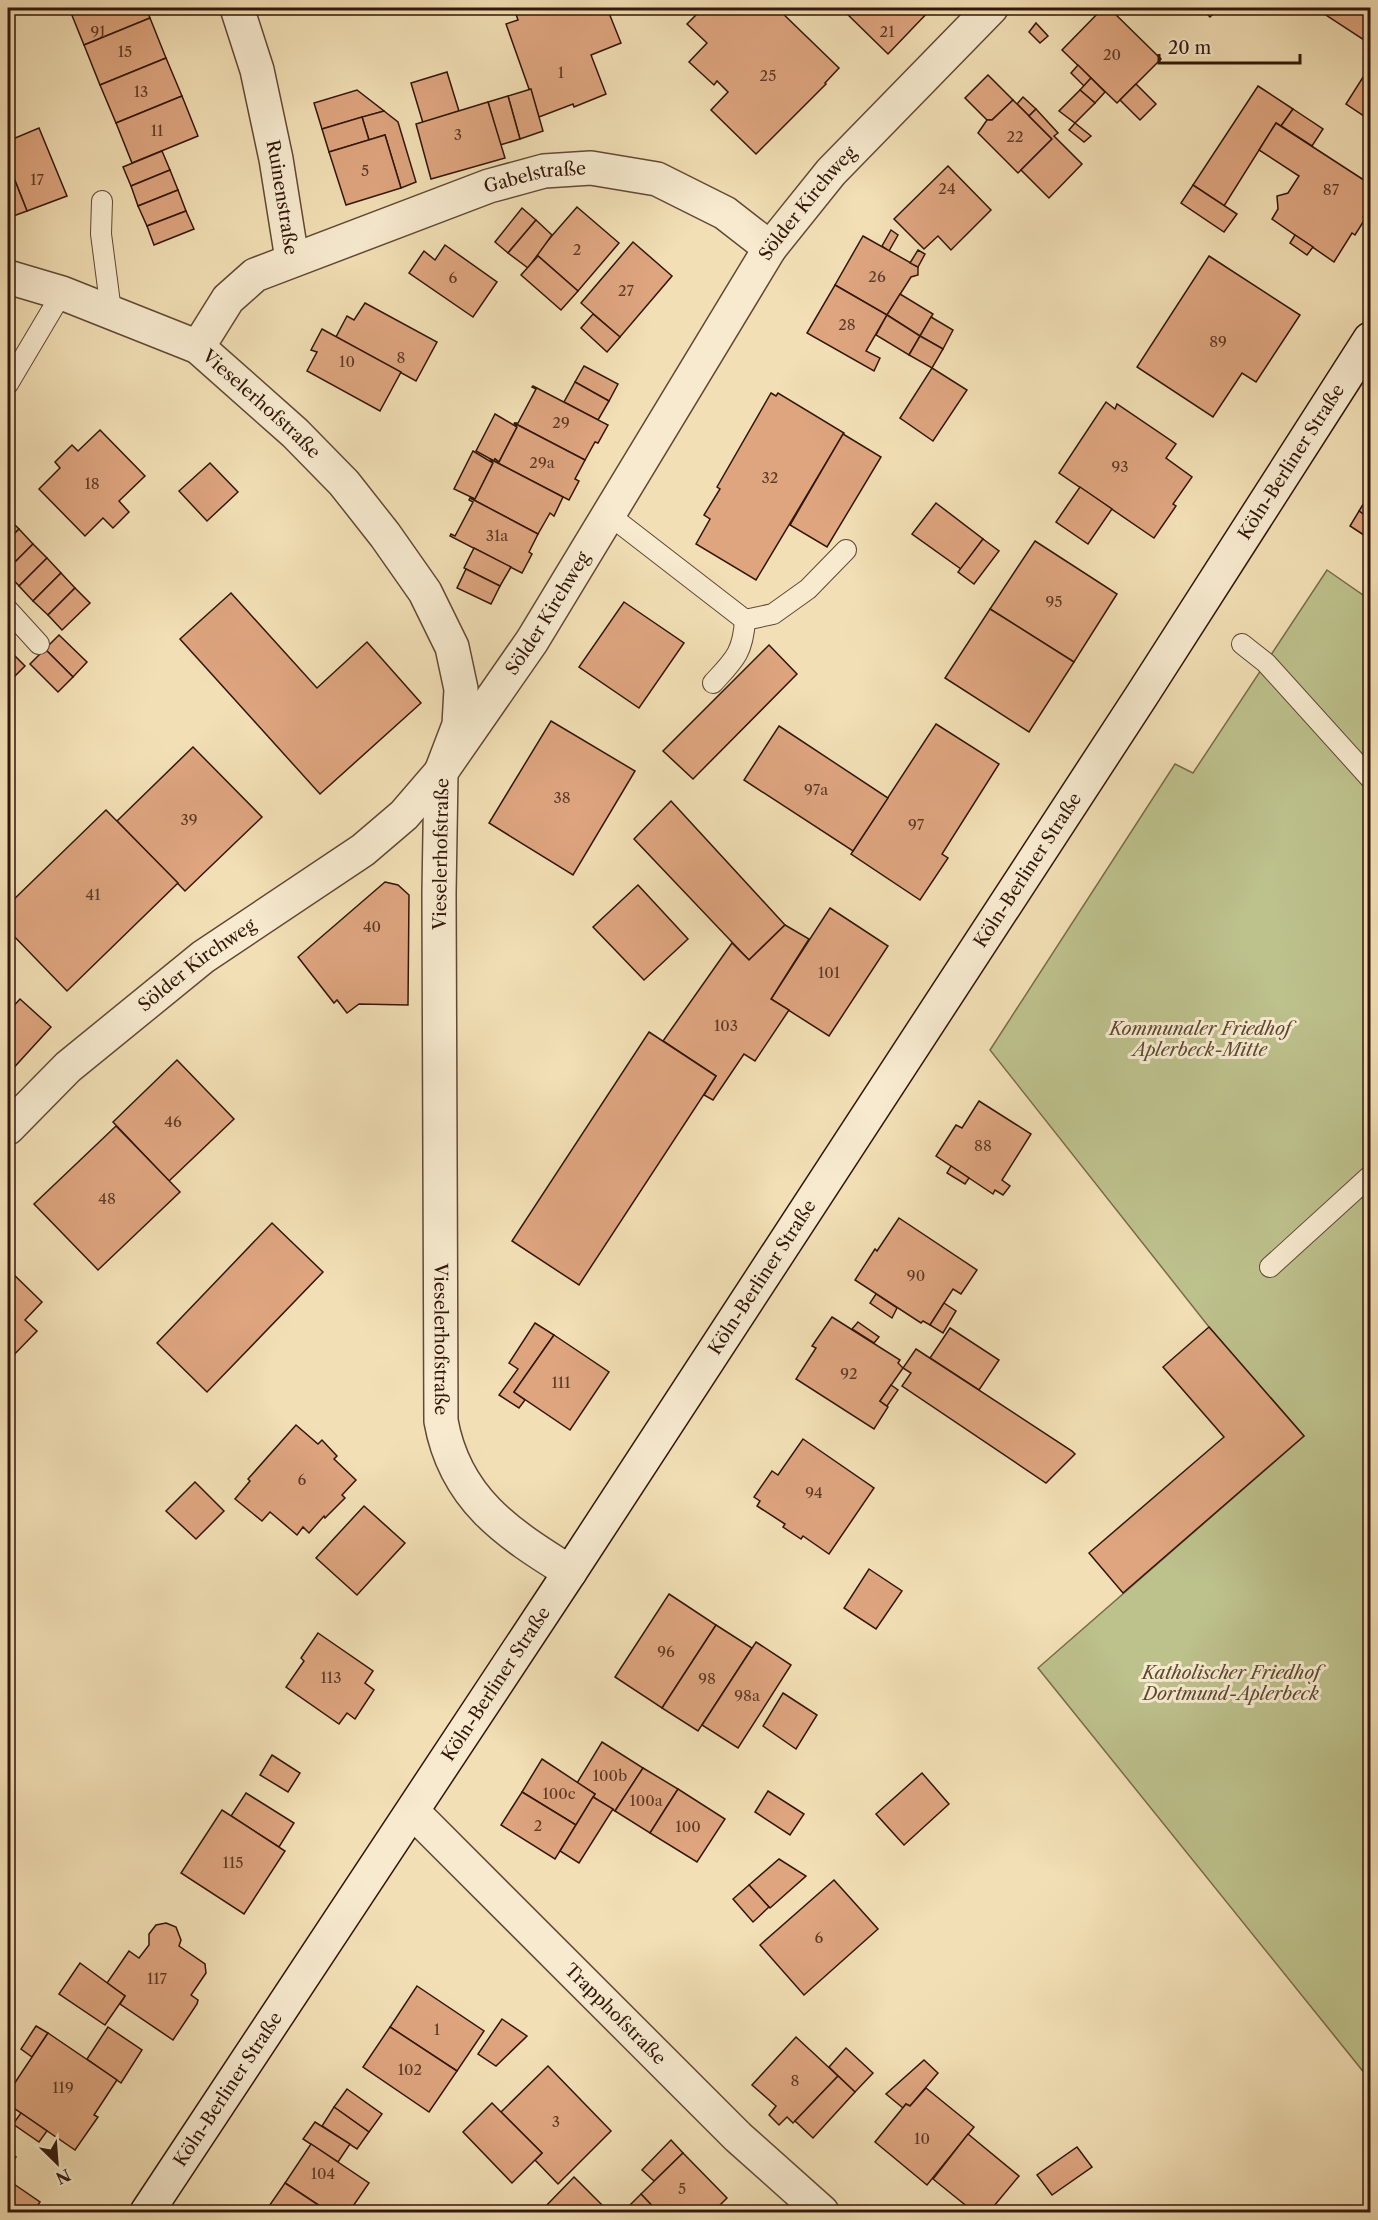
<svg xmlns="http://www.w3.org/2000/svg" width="1378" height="2220" font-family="'Libre Caslon Text',serif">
	<rect width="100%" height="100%" fill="#f2dfb5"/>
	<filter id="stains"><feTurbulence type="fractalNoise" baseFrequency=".00333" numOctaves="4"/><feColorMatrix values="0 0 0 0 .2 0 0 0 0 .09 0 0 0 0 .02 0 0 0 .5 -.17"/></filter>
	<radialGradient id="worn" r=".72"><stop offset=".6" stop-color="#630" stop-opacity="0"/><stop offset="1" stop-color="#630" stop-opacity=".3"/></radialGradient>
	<polygon fill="#bdc18c" stroke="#786c4b" stroke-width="1.5" points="1327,570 1370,600 1370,2080 1038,1668 1304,1436 1209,1327 990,1050 1175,764 1193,773"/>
	<g fill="#dea57f" stroke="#32160a" stroke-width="1.5">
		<polygon points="69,8 146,8 150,18 84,45"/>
		<polygon points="514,8 607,8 621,43 591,55 606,94 574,107 573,104 539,117 506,24 518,20"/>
		<polygon points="703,8 777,8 839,68 825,83 826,84 756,154 711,110 728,92 717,81 714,85 689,62 707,43 687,24"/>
		<polygon points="816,8 828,8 822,13"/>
		<polygon points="843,8 932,8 888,54 842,9"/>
		<polygon points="1103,8 1109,8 1161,59 1117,103 1062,50"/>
		<polygon points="1201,8 1219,8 1210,17"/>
		<polygon points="1320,8 1370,8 1370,30 1364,40 1318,10"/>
		<polygon points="150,18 166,58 100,85 84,45"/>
		<polygon points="1036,23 1048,36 1040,43 1029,32"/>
		<polygon points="166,58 182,96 116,123 100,85"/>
		<polygon points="1078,65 1091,78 1084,86 1071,73"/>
		<polygon points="1370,66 1370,120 1346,104"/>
		<polygon points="447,72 459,111 423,123 411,83"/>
		<polygon points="988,75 1013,100 992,120 987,120 965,98"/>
		<polygon points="1091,78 1105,92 1095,103 1080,90"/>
		<polygon points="1136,84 1156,104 1140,120 1120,100"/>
		<polygon points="1258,86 1293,109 1281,126 1276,123 1224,206 1193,185"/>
		<polygon points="531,89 543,131 520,139 508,96"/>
		<polygon points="357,90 384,111 322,129 314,103"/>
		<polygon points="1080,90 1095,103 1075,123 1059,111"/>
		<polygon points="182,96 198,136 132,163 116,123"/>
		<polygon points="508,96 520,139 500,145 488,102"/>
		<polygon points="1023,97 1036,109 1029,116 1017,104"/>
		<polygon points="1013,100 1052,139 1018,173 978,133 987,120 992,120"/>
		<polygon points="488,102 505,158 431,179 416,124"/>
		<polygon points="1036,109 1058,133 1054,136 1082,164 1049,198 1021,170 1052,139 1029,116"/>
		<polygon points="1293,109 1323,129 1312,146 1281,126"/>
		<polygon points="384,111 398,122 416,182 401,188 385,135 369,140 362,117"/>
		<polygon points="362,117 369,140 329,152 322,129"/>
		<polygon points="1075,123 1091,136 1084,142 1069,130"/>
		<polygon points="1276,123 1370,184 1370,206 1363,217 1365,219 1355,235 1352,233 1334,262 1272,219 1278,209 1277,196 1288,193 1299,176 1259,150"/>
		<polygon points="39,128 67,196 27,211 8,163 8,141"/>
		<polygon points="385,135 401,188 346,205 329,152"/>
		<polygon points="162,151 170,170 131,186 123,167"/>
		<polygon points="8,163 27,211 8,218"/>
		<polygon points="948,166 991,210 951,250 938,236 924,249 894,219"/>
		<polygon points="170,170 178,190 138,206 131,186"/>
		<polygon points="1193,185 1237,214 1224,232 1181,203"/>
		<polygon points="178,190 186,211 147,226 138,206"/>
		<polygon points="577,207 619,243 578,291 536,254"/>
		<polygon points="522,208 536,220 508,253 495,242"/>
		<polygon points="186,211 194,229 154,245 147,226"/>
		<polygon points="536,220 552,235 528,268 508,253"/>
		<polygon points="891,230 898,235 889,251 882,246"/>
		<polygon points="1295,235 1313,247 1307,255 1290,243"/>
		<polygon points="863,236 918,267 918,275 911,277 887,315 835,285"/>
		<polygon points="633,242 672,276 620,337 581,303"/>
		<polygon points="445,245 497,282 473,317 409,273 424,251 435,260"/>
		<polygon points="918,250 925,254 918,267 910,263"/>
		<polygon points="538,256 578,291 561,310 521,275"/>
		<polygon points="1209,256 1300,315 1256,382 1242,373 1213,417 1137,367"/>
		<polygon points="835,285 887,315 866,351 880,358 874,371 807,333"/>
		<polygon points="900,294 933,314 920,336 887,315"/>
		<polygon points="365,303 437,342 416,381 336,337 347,316 354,320"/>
		<polygon points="593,314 620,337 607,352 581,328"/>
		<polygon points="887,315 920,336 909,355 876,335"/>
		<polygon points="931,317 953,330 943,349 920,336"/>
		<polygon points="322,329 401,372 380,411 307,371 317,352 311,350"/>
		<polygon points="920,336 943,349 932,368 909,355"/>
		<polygon points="584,366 618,384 609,401 575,382"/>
		<polygon points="932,368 967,390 933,441 900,418"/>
		<polygon points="575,382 609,401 598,420 564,402"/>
		<polygon points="533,386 608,425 598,443 595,442 585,460 514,423 518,423 536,389 532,387"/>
		<polygon points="771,393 776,396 778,393 844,433 756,580 696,544 710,519 704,515 720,489 717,487"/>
		<polygon points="1106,402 1115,409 1117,404 1176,444 1166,458 1192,477 1173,504 1176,506 1154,538 1059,473"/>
		<polygon points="495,414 517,427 499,462 495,459 494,461 476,451"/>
		<polygon points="514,423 585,460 575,479 579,481 569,500 494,461 495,459 499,462 517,427"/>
		<polygon points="100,430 145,476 119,501 129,512 113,528 103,518 85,536 39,489 60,468 55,462 72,445 78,451"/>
		<polygon points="843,434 881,457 827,547 790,525"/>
		<polygon points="473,451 493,463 475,499 454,489"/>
		<polygon points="490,459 563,497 554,516 550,513 538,534 470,498 475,499 493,463"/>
		<polygon points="210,463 238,492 207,521 179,491"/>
		<polygon points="1080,487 1112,509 1088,544 1056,522"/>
		<polygon points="1370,493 1370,519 1359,511"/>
		<polygon points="470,498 538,534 529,552 532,554 522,573 450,536 451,534 455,536 473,502 469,500"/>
		<polygon points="936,503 983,539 961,569 912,534"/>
		<polygon points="1359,511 1370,519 1370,539 1350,526"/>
		<polygon points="8,518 19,529 8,540"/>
		<polygon points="19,529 33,544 8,569 8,540"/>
		<polygon points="983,539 999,551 974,584 958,572"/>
		<polygon points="1035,541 1117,594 1074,662 990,609"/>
		<polygon points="33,544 47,558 19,586 8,574 8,569"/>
		<polygon points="474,548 511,567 500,586 464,568"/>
		<polygon points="47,558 61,573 33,601 19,586"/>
		<polygon points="466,569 500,586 491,604 457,588"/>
		<polygon points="61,573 75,588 48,615 33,601"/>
		<polygon points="75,588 90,603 62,630 48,615"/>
		<polygon points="231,593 317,688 367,642 421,703 320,794 180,639"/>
		<polygon points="624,602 684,643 639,708 579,667"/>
		<polygon points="990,609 1074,662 1029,732 945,678"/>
		<polygon points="59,635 87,662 73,677 45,649"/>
		<polygon points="769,645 797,674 693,779 663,751"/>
		<polygon points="45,649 73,677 58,692 30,664"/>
		<polygon points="11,652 25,666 8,683 8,656"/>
		<polygon points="551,721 635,771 573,875 489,823"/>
		<polygon points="936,724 999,764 942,854 948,858 920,900 851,854"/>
		<polygon points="779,726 888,798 853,851 744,780"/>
		<polygon points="193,747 262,817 185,891 117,821"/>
		<polygon points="671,801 785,925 749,960 634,839"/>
		<polygon points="106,810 178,883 67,991 8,930 8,905"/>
		<polygon points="385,882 398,885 409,895 408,1005 359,1004 347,1013 337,1000 334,1003 298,957"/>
		<polygon points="638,885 688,939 644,980 593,927"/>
		<polygon points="830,908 888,946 829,1036 771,999"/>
		<polygon points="785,925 809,939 771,999 789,1010 755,1061 744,1054 713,1100 704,1095 716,1076 663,1041 732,943 749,960"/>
		<polygon points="20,999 51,1027 8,1074 8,1012"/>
		<polygon points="649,1032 716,1076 579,1285 512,1241"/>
		<polygon points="177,1060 234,1119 169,1181 113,1122"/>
		<polygon points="979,1101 1031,1134 1002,1180 1010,1186 1003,1195 995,1190 993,1194 936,1156 956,1125 962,1128"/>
		<polygon points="116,1126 180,1192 98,1270 34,1204"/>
		<polygon points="951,1166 969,1178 965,1184 947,1173"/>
		<polygon points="899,1218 977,1270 961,1294 953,1289 930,1325 923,1321 921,1323 855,1280 875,1249 877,1251"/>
		<polygon points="272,1223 323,1272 207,1392 157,1343"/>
		<polygon points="8,1269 42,1302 25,1320 37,1331 8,1361"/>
		<polygon points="876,1294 897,1308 892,1318 870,1303"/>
		<polygon points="944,1303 956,1311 943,1333 930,1325"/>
		<polygon points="832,1317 900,1360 898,1363 903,1368 880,1401 888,1407 874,1429 796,1379 816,1348 812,1346"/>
		<polygon points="858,1322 879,1337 874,1343 852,1329"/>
		<polygon points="535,1323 554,1335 514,1392 525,1400 519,1408 499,1395 518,1369 509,1363"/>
		<polygon points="1209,1327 1304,1436 1123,1593 1089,1553 1224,1437 1163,1367"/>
		<polygon points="950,1328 999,1360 979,1390 930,1358"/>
		<polygon points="554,1335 609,1372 570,1430 514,1392"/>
		<polygon points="916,1349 1072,1451 1075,1454 1046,1483 902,1386 911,1373 903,1368"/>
		<polygon points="891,1385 898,1390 887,1406 880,1401"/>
		<polygon points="296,1425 318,1444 322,1440 337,1456 334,1459 356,1480 342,1495 345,1498 325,1518 324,1516 309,1533 303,1527 297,1535 270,1512 262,1521 235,1499 250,1481 248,1479"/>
		<polygon points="803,1439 874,1488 829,1554 803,1536 801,1539 783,1527 785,1524 757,1506 760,1501 754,1497 772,1471 778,1475"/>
		<polygon points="195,1482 224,1511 196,1539 166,1511"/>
		<polygon points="364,1506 405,1543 357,1595 316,1558"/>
		<polygon points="869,1569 902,1591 876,1629 844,1608"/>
		<polygon points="669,1594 716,1625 662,1708 615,1677"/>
		<polygon points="716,1625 752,1648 698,1731 662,1708"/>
		<polygon points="318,1633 373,1671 365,1683 374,1690 355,1719 347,1713 339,1724 286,1687 304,1661 301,1658"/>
		<polygon points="756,1642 791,1665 738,1748 702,1725"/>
		<polygon points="783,1693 817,1715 796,1749 763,1726"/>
		<polygon points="602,1742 643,1768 615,1811 593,1797 595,1794 577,1783"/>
		<polygon points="272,1755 300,1773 288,1792 260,1775"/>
		<polygon points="542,1759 595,1794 576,1825 522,1792"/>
		<polygon points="643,1768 678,1789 650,1833 615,1811"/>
		<polygon points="922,1773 949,1804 904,1845 876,1814"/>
		<polygon points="678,1789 725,1819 697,1862 650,1833"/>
		<polygon points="768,1791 804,1814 790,1835 755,1812"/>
		<polygon points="522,1792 576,1825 555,1859 501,1825"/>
		<polygon points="246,1793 294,1823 279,1847 231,1816"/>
		<polygon points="593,1797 613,1809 579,1863 560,1851"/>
		<polygon points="222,1810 285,1851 244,1914 181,1873"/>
		<polygon points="779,1859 806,1876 770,1908 749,1885"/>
		<polygon points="834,1880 878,1929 804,1995 760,1945"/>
		<polygon points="749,1885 769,1907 753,1922 733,1899"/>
		<polygon points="166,1923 176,1927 181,1940 179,1946 205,1964 206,1973 191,1995 198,2000 197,2004 173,2040 120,2004 125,1996 107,1983 129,1951 139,1958 149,1945 149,1934 156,1925"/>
		<polygon points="80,1963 125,1996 105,2025 59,1994"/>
		<polygon points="417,1986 484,2031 457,2071 390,2027"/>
		<polygon points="502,2019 527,2036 496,2066 478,2054"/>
		<polygon points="36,2026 48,2033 32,2057 21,2049"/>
		<polygon points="108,2027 142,2050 121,2083 87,2059"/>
		<polygon points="390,2027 457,2071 429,2112 363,2067"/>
		<polygon points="48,2033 117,2080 94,2115 98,2117 75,2150 8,2104 8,2093"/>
		<polygon points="796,2037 838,2076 793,2123 787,2117 779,2125 769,2115 776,2106 752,2085"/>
		<polygon points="846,2048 873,2073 855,2092 829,2067"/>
		<polygon points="924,2060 938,2073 910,2106 906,2104 903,2108 886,2094"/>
		<polygon points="548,2066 611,2131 558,2184 535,2160 542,2153 501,2112"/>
		<polygon points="838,2076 855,2092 813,2138 795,2121"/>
		<polygon points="926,2088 974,2127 927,2185 875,2142 906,2104 910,2106"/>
		<polygon points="347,2089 382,2114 369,2132 334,2107"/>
		<polygon points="492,2103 542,2153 512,2183 463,2132"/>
		<polygon points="334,2107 369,2132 357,2149 322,2126"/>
		<polygon points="21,2113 47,2131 39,2142 13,2124"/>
		<polygon points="315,2122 350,2144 338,2162 303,2139"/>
		<polygon points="968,2134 1019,2176 989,2212 974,2212 933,2179"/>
		<polygon points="671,2140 683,2153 654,2181 642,2170"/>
		<polygon points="311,2144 369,2183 349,2212 329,2212 285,2183"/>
		<polygon points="1077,2147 1092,2167 1052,2195 1037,2175"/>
		<polygon points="8,2151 16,2157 8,2168"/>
		<polygon points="683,2153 727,2198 713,2212 658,2212 641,2194"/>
		<polygon points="574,2177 604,2207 599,2212 548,2212 544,2208"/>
		<polygon points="8,2180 40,2202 33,2212 8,2212"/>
		<polygon points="285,2183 329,2212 265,2212"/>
		<polygon points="641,2194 658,2212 623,2212"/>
		<polygon points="492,2206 498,2212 485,2212"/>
	</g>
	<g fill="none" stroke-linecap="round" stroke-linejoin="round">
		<defs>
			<g id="lane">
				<polyline points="102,201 101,234 111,311"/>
				<polyline points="8,384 62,293"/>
				<polyline points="608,514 745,620 773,614 808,589 846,550"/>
				<polyline points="8,610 39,644"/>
				<polyline points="1242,644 1266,663 1370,778"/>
				<path d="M 713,683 C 734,660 743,653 745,620"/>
				<polyline points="1270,1267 1370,1176"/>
			</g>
			<g id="street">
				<path id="s1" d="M 237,8 L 257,70 L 276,159 L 292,259"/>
				<path id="s2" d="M 8,277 L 62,293 L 198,347 L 295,433 L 344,483 L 385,535 L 425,592 L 452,647 L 461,689 L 459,725 L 441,772 L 439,893 L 441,1421 C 455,1499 507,1533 570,1572"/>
				<path id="s3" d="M 198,347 L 228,299 L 255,275 L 489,186 L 544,171 L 591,168 L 657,179 L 725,213 L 770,248"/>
				<path id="s4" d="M 8,1128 L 68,1067 L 203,957 L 363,850 L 404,815 L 441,772 L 532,641 L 770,248 L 831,172 L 991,8"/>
				<path id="s5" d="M 413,1812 L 738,2137 L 822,2212"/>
			</g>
			<g id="secondary">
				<path id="s6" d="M 147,2212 L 570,1572 L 1142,695 L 1370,339"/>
			</g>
		</defs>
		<use href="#lane" stroke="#624835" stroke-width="22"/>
		<use href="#street" stroke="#624835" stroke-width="36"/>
		<use href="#secondary" stroke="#32160a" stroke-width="36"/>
		<use href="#lane" stroke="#f7eacf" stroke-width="20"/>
		<use href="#street" stroke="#f7eacf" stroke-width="33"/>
		<use href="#secondary" stroke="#f7eacf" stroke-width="33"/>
	</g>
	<g text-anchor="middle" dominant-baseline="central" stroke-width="6" stroke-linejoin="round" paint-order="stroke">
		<g font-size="15" fill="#5d3a27">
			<text x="98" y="31">91</text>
			<text x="887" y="31">21</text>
			<text x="125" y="51">15</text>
			<text x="1112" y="54">20</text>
			<text x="561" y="72">1</text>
			<text x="768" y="75">25</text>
			<text x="141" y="91">13</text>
			<text x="157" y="130">11</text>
			<text x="458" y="134">3</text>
			<text x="1015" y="136">22</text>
			<text x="365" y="170">5</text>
			<text x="37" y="179">17</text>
			<text x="947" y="188">24</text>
			<text x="1331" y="189">87</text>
			<text x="577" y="249">2</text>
			<text x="877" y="276">26</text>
			<text x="453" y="277">6</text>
			<text x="626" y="290">27</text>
			<text x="847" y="324">28</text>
			<text x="1218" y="341">89</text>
			<text x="401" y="357">8</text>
			<text x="347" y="361">10</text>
			<text x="561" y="422">29</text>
			<text x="542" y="462">29a</text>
			<text x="1120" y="466">93</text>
			<text x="770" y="477">32</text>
			<text x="92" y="483">18</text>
			<text x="497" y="535">31a</text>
			<text x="1054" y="601">95</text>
			<text x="816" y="789">97a</text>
			<text x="562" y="797">38</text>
			<text x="189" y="819">39</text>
			<text x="916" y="824">97</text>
			<text x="93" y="894">41</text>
			<text x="372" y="926">40</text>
			<text x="829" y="972">101</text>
			<text x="726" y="1025">103</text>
			<text x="173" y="1121">46</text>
			<text x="983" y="1145">88</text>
			<text x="107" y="1198">48</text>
			<text x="916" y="1275">90</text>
			<text x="849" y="1373">92</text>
			<text x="561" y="1382">111</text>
			<text x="302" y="1479">6</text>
			<text x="814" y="1492">94</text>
			<text x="666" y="1651">96</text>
			<text x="331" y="1677">113</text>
			<text x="707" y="1678">98</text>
			<text x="747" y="1695">98a</text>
			<text x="610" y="1775">100b</text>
			<text x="559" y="1793">100c</text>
			<text x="646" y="1800">100a</text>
			<text x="538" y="1825">2</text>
			<text x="688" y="1826">100</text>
			<text x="233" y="1862">115</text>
			<text x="819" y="1937">6</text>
			<text x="157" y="1978">117</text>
			<text x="437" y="2029">1</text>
			<text x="410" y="2069">102</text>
			<text x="795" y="2080">8</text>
			<text x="63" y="2087">119</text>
			<text x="556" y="2121">3</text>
			<text x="922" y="2138">10</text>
			<text x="323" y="2173">104</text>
			<text x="682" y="2188">5</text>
		</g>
		<g font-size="18" fill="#32160a" stroke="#f7eacf">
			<text stroke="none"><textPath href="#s3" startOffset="390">Gabelstraße</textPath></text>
			<text stroke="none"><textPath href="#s1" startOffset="195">Ruinenstraße</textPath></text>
			<text stroke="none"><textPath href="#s4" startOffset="1240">Sölder Kirchweg</textPath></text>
			<text stroke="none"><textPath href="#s2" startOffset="288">Vieselerhofstraße</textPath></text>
			<text stroke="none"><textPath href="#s6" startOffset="2091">Köln-Berliner Straße</textPath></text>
			<text stroke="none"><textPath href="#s4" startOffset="754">Sölder Kirchweg</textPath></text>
			<text transform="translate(441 854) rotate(-89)">Vieselerhofstraße</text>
			<text stroke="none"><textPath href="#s6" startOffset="1605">Köln-Berliner Straße</textPath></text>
			<text stroke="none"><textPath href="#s4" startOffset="250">Sölder Kirchweg</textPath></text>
			<text stroke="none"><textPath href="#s6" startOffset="1119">Köln-Berliner Straße</textPath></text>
			<text stroke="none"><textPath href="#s2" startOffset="1296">Vieselerhofstraße</textPath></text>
			<text stroke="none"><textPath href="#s6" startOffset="633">Köln-Berliner Straße</textPath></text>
			<text stroke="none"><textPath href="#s5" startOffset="286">Trapphofstraße</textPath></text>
			<text stroke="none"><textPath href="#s6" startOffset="147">Köln-Berliner Straße</textPath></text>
		</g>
		<g font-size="18" font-style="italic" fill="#5c4931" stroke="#f7eacf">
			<text x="1200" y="1029">Kommunaler Friedhof<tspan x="1200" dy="21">Aplerbeck-Mitte</tspan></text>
			<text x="1231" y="1673">Katholischer Friedhof<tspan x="1231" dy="21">Dortmund-Aplerbeck</tspan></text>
		</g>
	</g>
	<rect width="1378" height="2220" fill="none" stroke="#f2dfb5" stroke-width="30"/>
	<rect x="9" y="9" width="1360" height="2202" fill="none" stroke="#32160a" stroke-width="3"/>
	<rect x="15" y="15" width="1348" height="2190" fill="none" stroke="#32160a" stroke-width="1.5"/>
	<g transform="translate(57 2163) rotate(155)" stroke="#f7eacf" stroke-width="4.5" paint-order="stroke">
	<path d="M0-4.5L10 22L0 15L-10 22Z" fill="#32160a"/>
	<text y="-9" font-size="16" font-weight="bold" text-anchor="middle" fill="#32160a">N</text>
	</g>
	<path d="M1159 54v9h141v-9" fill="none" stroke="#32160a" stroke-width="3"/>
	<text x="1168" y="54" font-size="18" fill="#32160a" stroke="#f7eacf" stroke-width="4.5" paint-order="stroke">20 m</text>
	<rect width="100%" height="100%" filter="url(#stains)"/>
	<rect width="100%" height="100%" fill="url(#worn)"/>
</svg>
